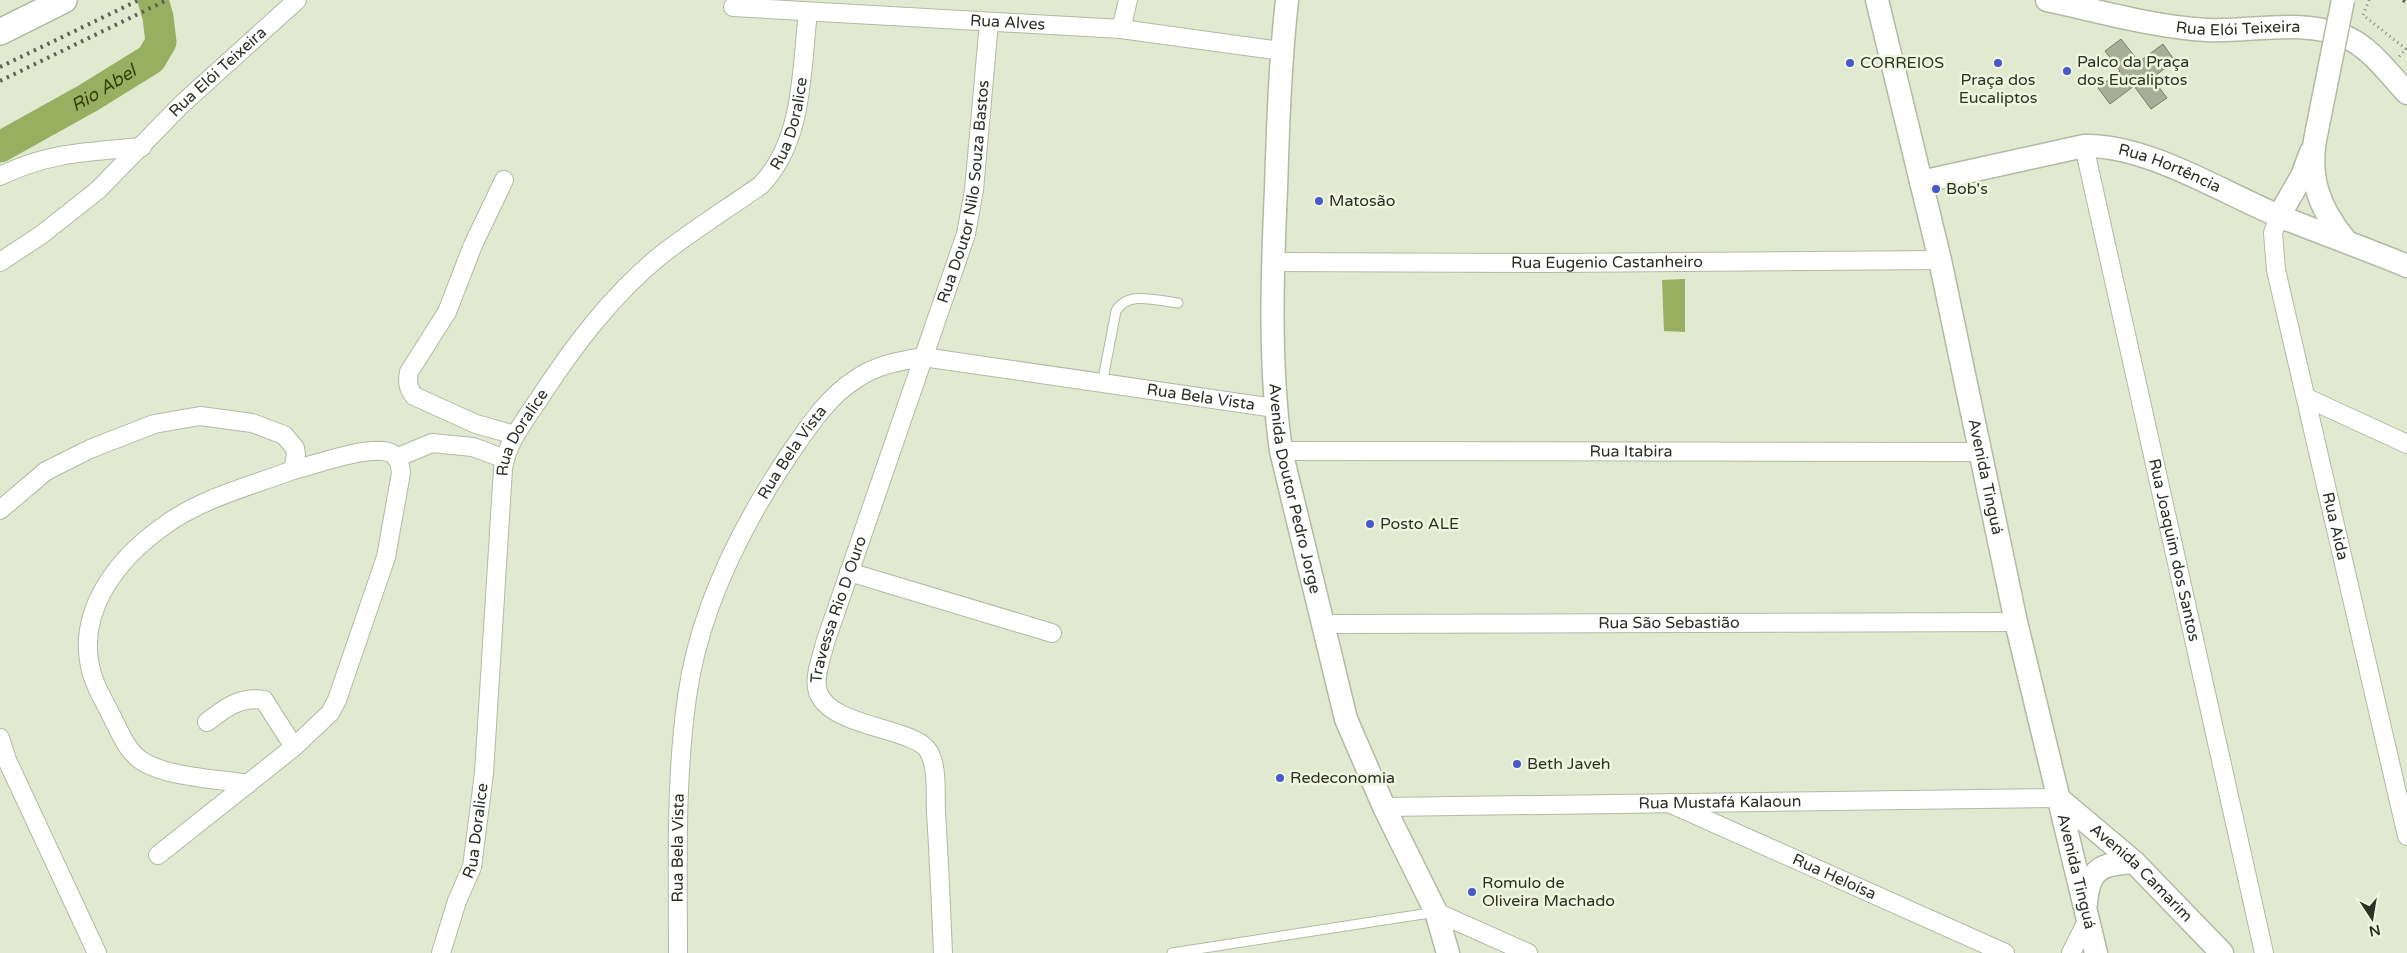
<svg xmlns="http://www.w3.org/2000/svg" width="2407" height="953" font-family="'Varela Round',sans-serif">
	<rect width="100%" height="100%" fill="#e1e9d1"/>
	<polygon fill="#98af62" points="1685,279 1685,332 1664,331 1662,280"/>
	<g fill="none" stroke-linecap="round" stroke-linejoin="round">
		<path stroke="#98af62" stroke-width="31" id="s1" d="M 0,147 L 88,98 L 151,59 L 161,42 L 158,17 L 153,0"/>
	</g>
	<polygon fill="#a6ae97" stroke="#79806b" points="2121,39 2139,62 2163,44 2175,61 2152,78 2167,98 2151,109 2134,86 2110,104 2098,88 2120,71 2105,51"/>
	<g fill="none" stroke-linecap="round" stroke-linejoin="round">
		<defs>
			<g id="service">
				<path d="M 1102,384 L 1116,311 C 1128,290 1158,301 1178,303"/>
				<polyline points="1172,953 1436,912"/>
			</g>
			<g id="minor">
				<path id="s2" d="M 733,7 L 1121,29 L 1281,51"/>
				<polyline points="1121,29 1128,0"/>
				<path id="s3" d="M 2084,146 L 2264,953"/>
				<path d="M 0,176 C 49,152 88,152 142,147"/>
				<path d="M 504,180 L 473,245 L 447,312 L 409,372 C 407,382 408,388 414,396 L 476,424 L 515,435"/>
				<path id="s4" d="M 2279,216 L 2273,233 L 2276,270 L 2407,836"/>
				<path id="s5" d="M 0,262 L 41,235 L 98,190 L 181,105 L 297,0"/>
				<path id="s6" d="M 1273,262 L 1551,263 L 1940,260"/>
				<polyline points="2307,398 2407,444"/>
				<path id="s7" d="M 1281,451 L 1981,452"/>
				<polyline points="396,458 432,443 473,447 505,459"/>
				<path d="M 0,510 L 46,471 L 90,449 L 154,424 L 200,416 L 252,423 L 284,435 L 295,448 L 296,455 L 293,470 C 251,486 202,498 165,525 C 118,558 74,612 92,674 C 96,688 104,701 111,715 C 119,730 127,752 142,761 C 166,777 219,779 248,784"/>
				<polyline points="849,572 1052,633"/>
				<path id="s8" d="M 1323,624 L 2016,622"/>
				<path d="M 207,722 C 225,708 240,696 264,700 L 294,747"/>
				<polyline points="0,738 7,760 97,953"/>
				<path id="s9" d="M 1669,803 L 2005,953"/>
				<path id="s10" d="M 1384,807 L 2058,798"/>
				<path d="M 158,855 L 294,747 L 330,713 L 337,700 L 386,557 L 401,473 C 400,465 399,457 391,453 C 370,444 315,465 293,470"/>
				<polyline points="1436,912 1528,953"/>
				<path id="s11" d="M 441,953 L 457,901 L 472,867 L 484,773 L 503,469 C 507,441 526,419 541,396 C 575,344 613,294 661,255 C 693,230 727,209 761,185 C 804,140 801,71 808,12"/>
				<path id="s12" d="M 678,953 C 678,867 675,782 687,697 C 699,609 744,521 793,449 C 811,423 829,396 856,379 C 876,365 900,361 923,357 L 1275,408"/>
				<path id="s13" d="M 943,953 C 941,906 939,859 936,812 C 935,794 938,768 929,752 C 918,728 830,728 818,692 C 813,678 822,657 825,643 L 966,234 L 974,190 L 989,22"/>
				<polyline points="2071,953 2088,919"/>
			</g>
			<g id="tertiary">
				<path id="s14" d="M 1287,0 C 1280,63 1278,126 1276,189 C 1272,277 1269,365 1281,451 L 1346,719 L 1384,807 L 1436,912 L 1448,953"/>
				<path id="s15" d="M 1877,0 L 1940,260 L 2016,622 L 2096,953"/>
				<path id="s16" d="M 2047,0 C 2099,11 2153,27 2207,30 C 2253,32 2303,18 2346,37 C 2371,48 2389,74 2407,93"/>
				<path d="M 2317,130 C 2307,174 2317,206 2346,241"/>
				<path id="s17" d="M 1921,182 L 2084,146 C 2144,144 2217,189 2272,213 C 2317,232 2362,247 2407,266"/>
				<polyline points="2279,216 2302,176 2311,152"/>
				<path id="s18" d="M 2058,798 L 2134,862 L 2222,953"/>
				<path d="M 2086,903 C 2089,868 2101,864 2134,862"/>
			</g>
			<polyline id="secondary" points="0,32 64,0"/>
		</defs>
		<use href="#service" stroke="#b3baa4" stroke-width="11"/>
		<use href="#minor" stroke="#b3baa4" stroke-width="20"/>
		<use href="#tertiary" stroke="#b3baa4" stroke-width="25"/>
		<use href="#secondary" stroke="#b3baa4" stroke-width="28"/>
		<polyline stroke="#878d7c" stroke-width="3" stroke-dasharray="1 4" stroke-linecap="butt" points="2369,0 2363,15 2406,49 2399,57"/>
		<use href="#service" stroke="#fff" stroke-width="9"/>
		<use href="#minor" stroke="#fff" stroke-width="18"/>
		<use href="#tertiary" stroke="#fff" stroke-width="22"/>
		<use href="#secondary" stroke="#fff" stroke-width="25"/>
		<g stroke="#5e6356" stroke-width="4" stroke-dasharray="2.5 5" stroke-linecap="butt">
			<polyline points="2403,0 2407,2"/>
			<polyline points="0,67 139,0"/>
			<polyline points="0,81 167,0"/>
		</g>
		<defs>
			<polyline id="tertiary-bridge" points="2317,130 2343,0"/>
		</defs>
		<use href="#tertiary-bridge" stroke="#b3baa4" stroke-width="25" stroke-linecap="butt"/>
		<use href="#tertiary-bridge" stroke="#fff" stroke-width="22"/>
	</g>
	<g fill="#4757cc" stroke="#eef6de" stroke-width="2">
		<circle cx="1850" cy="63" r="5"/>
		<circle cx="1998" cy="63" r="5"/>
		<circle cx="2067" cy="71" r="5"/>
		<circle cx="1936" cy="189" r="5"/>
		<circle cx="1319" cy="201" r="5"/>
		<circle cx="1370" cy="524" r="5"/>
		<circle cx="1517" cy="764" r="5"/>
		<circle cx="1280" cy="778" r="5"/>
		<circle cx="1472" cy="892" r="5"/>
	</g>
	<g text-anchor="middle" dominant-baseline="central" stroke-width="5" stroke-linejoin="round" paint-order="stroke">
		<g font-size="16" fill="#2d3027" stroke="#eef6de">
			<text stroke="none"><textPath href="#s2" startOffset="275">Rua Alves</textPath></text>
			<text stroke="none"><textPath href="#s16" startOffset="194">Rua Elói Teixeira</textPath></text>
			<text stroke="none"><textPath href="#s5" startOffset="290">Rua Elói Teixeira</textPath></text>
			<text stroke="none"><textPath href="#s11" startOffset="951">Rua Doralice</textPath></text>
			<text stroke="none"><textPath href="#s17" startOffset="256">Rua Hortência</textPath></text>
			<text stroke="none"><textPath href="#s13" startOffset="856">Rua Doutor Nilo Souza Bastos</textPath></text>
			<text stroke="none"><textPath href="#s6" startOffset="334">Rua Eugenio Castanheiro</textPath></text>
			<text stroke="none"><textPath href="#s12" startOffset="975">Rua Bela Vista</textPath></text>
			<text stroke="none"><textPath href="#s11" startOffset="532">Rua Doralice</textPath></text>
			<text stroke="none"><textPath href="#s7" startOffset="350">Rua Itabira</textPath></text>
			<text stroke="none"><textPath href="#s12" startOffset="525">Rua Bela Vista</textPath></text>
			<text stroke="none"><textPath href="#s15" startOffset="489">Avenida Tinguá</textPath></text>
			<text stroke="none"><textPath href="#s14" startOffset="491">Avenida Doutor Pedro Jorge</textPath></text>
			<text stroke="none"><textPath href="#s4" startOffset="318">Rua Aida</textPath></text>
			<text stroke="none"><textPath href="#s3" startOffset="414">Rua Joaquim dos Santos</textPath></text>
			<text stroke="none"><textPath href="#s13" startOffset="418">Travessa Rio D Ouro</textPath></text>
			<text stroke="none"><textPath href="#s8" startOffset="346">Rua São Sebastião</textPath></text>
			<text stroke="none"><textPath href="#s10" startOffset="336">Rua Mustafá Kalaoun</textPath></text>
			<text stroke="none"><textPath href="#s11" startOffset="128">Rua Doralice</textPath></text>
			<text stroke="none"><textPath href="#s12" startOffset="105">Rua Bela Vista</textPath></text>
			<text stroke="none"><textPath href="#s15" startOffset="894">Avenida Tinguá</textPath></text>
			<text stroke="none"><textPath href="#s18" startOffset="112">Avenida Camarim</textPath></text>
			<text stroke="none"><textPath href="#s9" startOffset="181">Rua Heloísa</textPath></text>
		</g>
		<g font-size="16" fill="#2d3027" stroke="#eef6de" text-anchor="start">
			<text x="2077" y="62">Palco da Praça<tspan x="2077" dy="18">dos Eucaliptos</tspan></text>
			<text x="1860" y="63">CORREIOS</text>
			<text x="1998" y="80" text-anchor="middle">Praça dos<tspan x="1998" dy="18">Eucaliptos</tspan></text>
			<text x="1946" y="189">Bob's</text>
			<text x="1329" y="201">Matosão</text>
			<text x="1380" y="524">Posto ALE</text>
			<text x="1527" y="764">Beth Javeh</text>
			<text x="1290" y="778">Redeconomia</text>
			<text x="1482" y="883">Romulo de<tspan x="1482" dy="18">Oliveira Machado</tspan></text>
		</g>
		<g font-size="18" font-style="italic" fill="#334104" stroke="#eef6de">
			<text stroke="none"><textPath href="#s1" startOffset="119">Rio Abel</textPath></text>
		</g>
	</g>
	<g transform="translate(2372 918) rotate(168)" stroke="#eef6de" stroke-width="4" paint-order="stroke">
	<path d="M0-4L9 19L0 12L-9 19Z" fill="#2d3027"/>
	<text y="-8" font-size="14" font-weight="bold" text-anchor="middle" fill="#2d3027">N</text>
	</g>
</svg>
